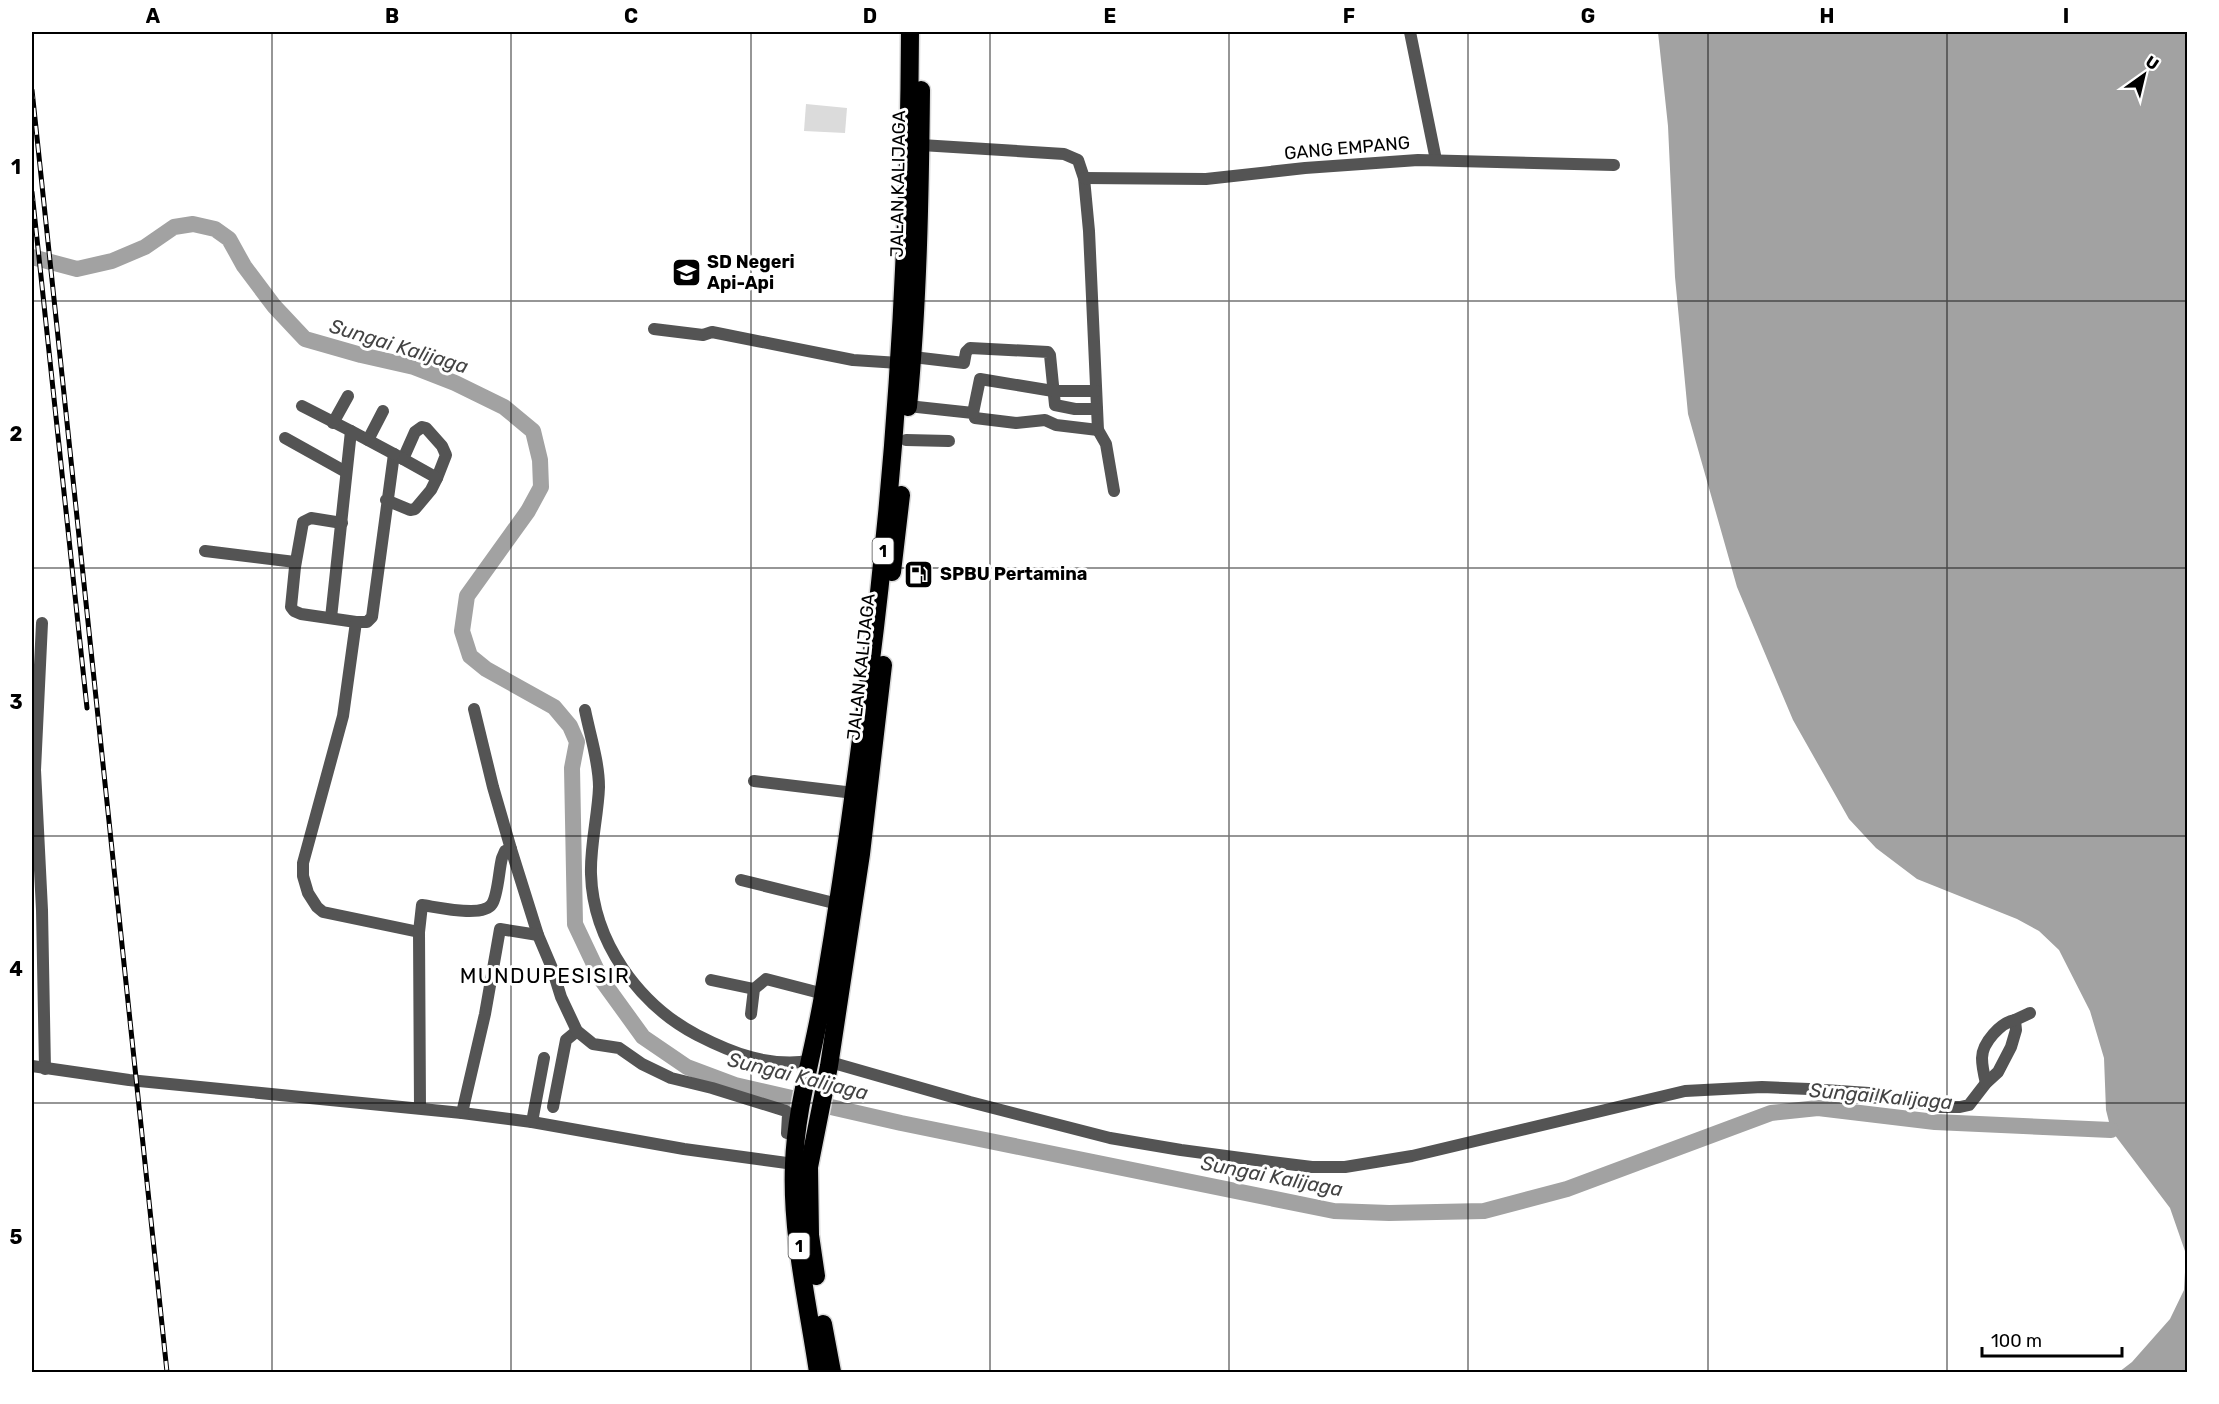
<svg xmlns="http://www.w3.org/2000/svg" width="2219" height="1404" font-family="Rubik,sans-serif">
	<rect width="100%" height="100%" fill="#fff"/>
	<polygon fill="#dbdbdb" points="806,104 847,108 845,133 804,131"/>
	<polygon fill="#a2a2a2" points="1658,32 2187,32 2187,1372 2119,1372 2132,1362 2170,1319 2184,1290 2186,1254 2170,1208 2111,1130 2106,1110 2104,1058 2090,1011 2059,950 2039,931 2017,919 1917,879 1876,848 1849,819 1793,720 1737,587 1688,414 1675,277 1668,126"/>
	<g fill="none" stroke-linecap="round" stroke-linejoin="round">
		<polyline stroke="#a2a2a2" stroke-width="16" points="32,257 77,269 112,261 145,247 174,227 193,224 215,229 229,239 244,266 274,306 305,339 361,355 414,367 455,383 504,407 533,431 540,460 541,487 528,511 467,596 462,631 470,656 486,669 554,707 570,726 577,742 572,768 575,924 601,979 643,1037 687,1067 735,1085 901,1123 1334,1211 1389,1213 1484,1211 1567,1189 1771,1113 1818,1108 1935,1122 2111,1130"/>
		<defs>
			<g id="highway">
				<path d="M 908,407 C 918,302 920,196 921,90"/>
				<polyline points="892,572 901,495"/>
				<polyline points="816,1276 810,1235 809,1167 829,1066 861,854 883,665"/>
				<polyline points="823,1324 832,1372"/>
				<path d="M 818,1372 C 808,1304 791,1233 794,1164 C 796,1105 815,1048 824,990 C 842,883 857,775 870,668 C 897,457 909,244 910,32"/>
			</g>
		</defs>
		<use href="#highway" stroke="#dbdbdb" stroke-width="21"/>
		<g stroke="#545454" stroke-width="12">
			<polyline points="1410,32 1436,160"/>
			<polyline points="921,145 1064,154 1078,160 1084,178 1089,231 1098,430 1106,444 1114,491"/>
			<polyline points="1084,178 1206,179 1305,168 1418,160 1614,165"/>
			<polyline points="654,329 703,335 712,332 853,360 899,363"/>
			<polyline points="913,357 964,363 966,352 970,348 1048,352 1050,355 1055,405 1075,409 1097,409"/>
			<polyline points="302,406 351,431"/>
			<polyline points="908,406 973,413 975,418 1016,423 1045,420 1056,425 1098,430"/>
			<polyline points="973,413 980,379 1053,391 1096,391"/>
			<polyline points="333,423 348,396"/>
			<polyline points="285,438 346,472"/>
			<polyline points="368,440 383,411"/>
			<polyline points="906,440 949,441"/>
			<polyline points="403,459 415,432 422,427 426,428 442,446 446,455 437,478"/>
			<polyline points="342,523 311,518 303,522 295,567 291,607 294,611 301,614 356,622 367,622 372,617 394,454 437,478 431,490 415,509 410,510 386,500"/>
			<polyline points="205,551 295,562"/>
			<polyline points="331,618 351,431 394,454"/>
			<polyline points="356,622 343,716 303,863 303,876 308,893 317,907 323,912 419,932"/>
			<polyline points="42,623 35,770 42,910 45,1069"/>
			<polyline points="474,709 493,787 511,849"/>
			<path d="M 585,710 C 590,735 599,762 599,787 C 598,816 590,845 591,874 C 593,941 638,1004 697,1035 C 734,1054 768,1067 810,1061"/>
			<polyline points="754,781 854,793"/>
			<polyline points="741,880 838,904"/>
			<polyline points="711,980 754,989"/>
			<polyline points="751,1014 754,989 766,979 824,994"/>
			<polyline points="830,1062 970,1102 1110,1138 1181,1150 1256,1160 1312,1167 1345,1167 1412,1156 1685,1091 1762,1087 1809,1089 1869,1093 1941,1107 1960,1107 1969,1105 1986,1083 1998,1072 2011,1047 2016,1030 2015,1020 2030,1013"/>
			<polyline points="32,1066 129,1080 462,1113 532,1122 684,1149 794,1164"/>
			<path d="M 1986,1083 C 1984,1075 1982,1066 1982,1058 C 1982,1043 2001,1022 2015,1020"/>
			<polyline points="553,1107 566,1040 577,1031"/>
			<path d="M 420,1108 L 419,932 L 422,905 C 437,907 483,918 492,904 C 498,895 499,869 502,858 L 505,851 L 511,849 L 538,935 L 552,968 L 561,997 L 577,1031 L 593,1044 L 619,1048 L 642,1064 L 671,1078 L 712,1088 L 786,1111 L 788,1114 L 787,1133 L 797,1136"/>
			<polyline points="462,1113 485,1014 500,929 538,935"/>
			<polyline points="532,1122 544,1058"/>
		</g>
		<use href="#highway" stroke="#000" stroke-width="18"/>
		<defs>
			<g id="rail">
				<polyline points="32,90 167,1372"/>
				<polyline points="32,192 87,708"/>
			</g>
		</defs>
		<use href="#rail" stroke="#000" stroke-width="5"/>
		<use href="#rail" stroke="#fff" stroke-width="3" stroke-dasharray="9" stroke-linecap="butt"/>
	</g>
	<path fill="none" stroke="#000" stroke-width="1.5" stroke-opacity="0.55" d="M 272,32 L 272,1372M 511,32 L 511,1372M 751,32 L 751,1372M 990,32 L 990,1372M 1229,32 L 1229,1372M 1468,32 L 1468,1372M 1708,32 L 1708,1372M 1947,32 L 1947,1372M 32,301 L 2188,301M 32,568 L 2188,568M 32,836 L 2188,836M 32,1103 L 2188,1103"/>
	<defs>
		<symbol id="school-square" viewBox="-11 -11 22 22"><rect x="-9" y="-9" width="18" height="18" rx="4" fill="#000" stroke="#fff"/><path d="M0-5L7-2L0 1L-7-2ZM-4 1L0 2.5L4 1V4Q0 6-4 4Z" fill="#fff"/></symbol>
		<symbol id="fuel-square" viewBox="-11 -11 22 22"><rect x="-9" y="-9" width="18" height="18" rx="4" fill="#000" stroke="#fff"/><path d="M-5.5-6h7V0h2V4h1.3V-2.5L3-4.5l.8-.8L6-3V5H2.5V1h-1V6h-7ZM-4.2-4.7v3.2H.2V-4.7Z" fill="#fff"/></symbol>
	</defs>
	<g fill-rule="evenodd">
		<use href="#school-square" x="670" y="256" width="33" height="33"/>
		<use href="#fuel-square" x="902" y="558" width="33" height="33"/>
	</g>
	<g text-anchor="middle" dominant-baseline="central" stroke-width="6" stroke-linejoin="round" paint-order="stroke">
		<g fill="#fff" stroke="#4c4c4c" stroke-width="1.5">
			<rect x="872.5" y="538" width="21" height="26" rx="4.5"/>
			<rect x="788.5" y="1233" width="21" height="26" rx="4.5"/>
		</g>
		<g font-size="16" font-weight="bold" fill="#000">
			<text x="883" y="551">1</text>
			<text x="799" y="1246">1</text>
		</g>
		<g font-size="18" fill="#000" stroke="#fff">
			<text transform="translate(1347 148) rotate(-5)">GANG EMPANG</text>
			<text transform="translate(898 184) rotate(-89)">JALAN KALIJAGA</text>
			<text transform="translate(861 667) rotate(-84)">JALAN KALIJAGA</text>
		</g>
		<g font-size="18" font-weight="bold" fill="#000" stroke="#fff" text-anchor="start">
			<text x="707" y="262">SD Negeri<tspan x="707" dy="21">Api-Api</tspan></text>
			<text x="940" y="574">SPBU Pertamina</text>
		</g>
		<g font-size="20" font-style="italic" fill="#434343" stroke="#fff">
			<text transform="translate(399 346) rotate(17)">Sungai Kalijaga</text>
			<text transform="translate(798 1076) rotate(14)">Sungai Kalijaga</text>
			<text transform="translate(1881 1096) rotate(5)">Sungai Kalijaga</text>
			<text transform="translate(1272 1176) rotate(11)">Sungai Kalijaga</text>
		</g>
		<g font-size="21" letter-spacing="1.5" fill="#000" stroke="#fff">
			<text x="545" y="975">MUNDUPESISIR</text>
		</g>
	</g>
	<rect width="2219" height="1404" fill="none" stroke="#ffffff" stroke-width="66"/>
	<g transform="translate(2144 75) rotate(34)" stroke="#ffffff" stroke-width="4.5" paint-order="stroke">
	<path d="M0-4.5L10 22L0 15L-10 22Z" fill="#000000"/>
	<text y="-9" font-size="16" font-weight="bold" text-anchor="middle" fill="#000000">U</text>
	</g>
	<path d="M1982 1347v9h140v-9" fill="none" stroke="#000000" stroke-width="3"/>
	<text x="1991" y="1347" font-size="18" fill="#000000" stroke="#ffffff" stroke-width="4.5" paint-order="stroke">100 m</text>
	<rect x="33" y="33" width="2153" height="1338" fill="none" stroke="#000" stroke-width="2"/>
	<g font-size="20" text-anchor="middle" font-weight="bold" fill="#000">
		<text x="153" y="23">A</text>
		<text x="392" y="23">B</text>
		<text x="631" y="23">C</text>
		<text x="870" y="23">D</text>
		<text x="1110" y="23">E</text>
		<text x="1349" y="23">F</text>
		<text x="1588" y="23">G</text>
		<text x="1827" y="23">H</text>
		<text x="2066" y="23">I</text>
		<text x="16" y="174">1</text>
		<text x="16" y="441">2</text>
		<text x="16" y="709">3</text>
		<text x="16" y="976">4</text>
		<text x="16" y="1244">5</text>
	</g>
</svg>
